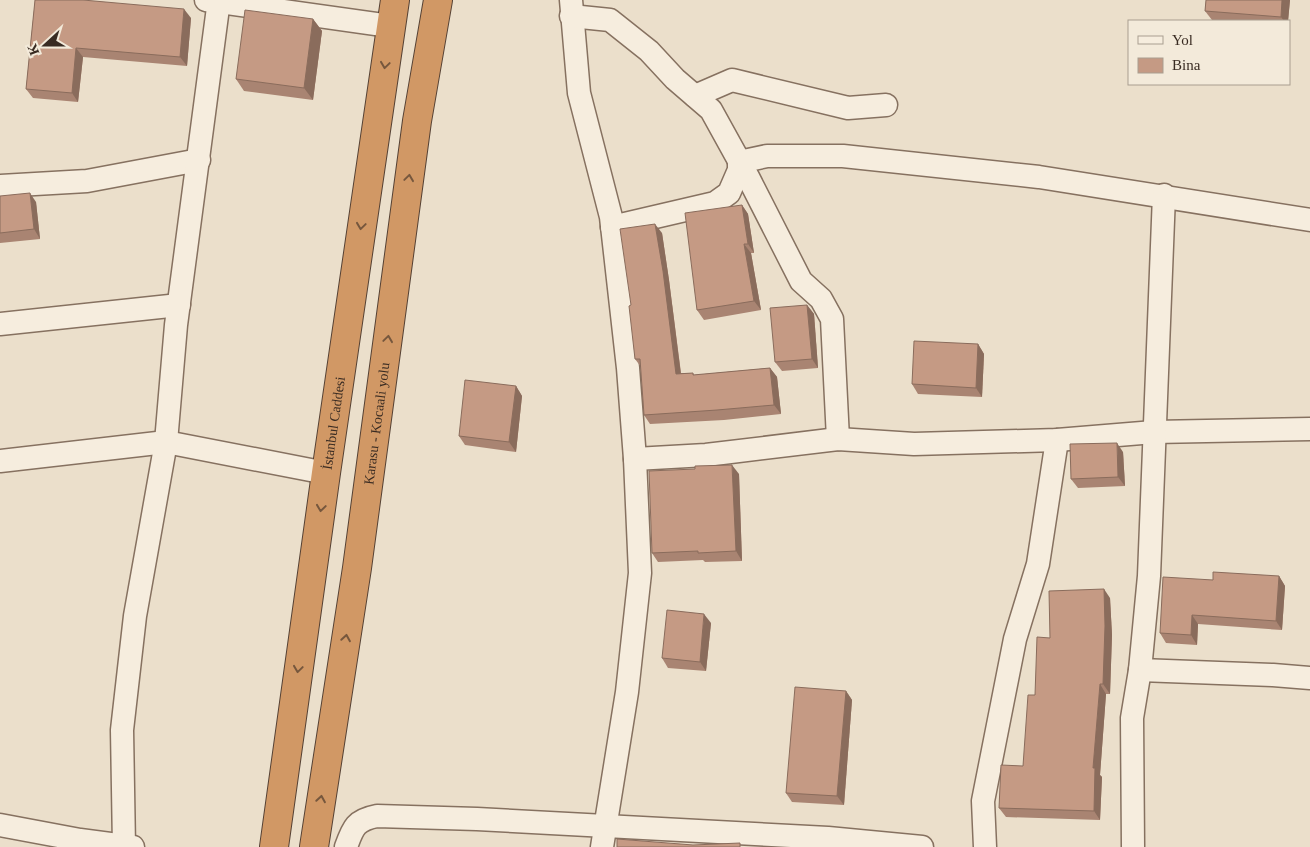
<svg xmlns="http://www.w3.org/2000/svg" width="1310" height="847" font-family="'Times New Roman',serif">
	<rect width="100%" height="100%" fill="#ebdfcb"/>
	<g fill="none" stroke-linecap="round" stroke-linejoin="round">
		<defs>
			<g id="street">
				<polyline points="206,0 390,26"/>
				<polyline points="571,0 579,93 611,217 628,368 635,459 640,573 627,692 602,847"/>
				<polyline points="571,16 610,20 649,51 675,79 711,110 748,177 801,281 821,299 832,319 838,439"/>
				<polyline points="695,96 732,80 848,108 886,105"/>
				<polyline points="0,186 87,181 199,160"/>
				<polyline points="612,227 715,203 729,193 739,170 739,162 767,156 843,156 1039,177 1310,220"/>
				<polyline points="0,324 179,305"/>
				<polyline points="635,459 706,455 838,439 914,444 1057,440 1154,432 1310,429"/>
				<polyline points="0,461 166,442 326,473"/>
				<polyline points="1140,670 1273,675 1310,678"/>
				<polyline points="0,825 80,840 133,847"/>
				<polyline points="124,847 122,730 135,616 166,442 176,325 219,0"/>
				<path d="M 346,847 C 353,827 356,820 377,816 L 477,819 L 828,838 L 922,847"/>
				<polyline points="985,847 983,801 1015,639 1038,564 1057,440"/>
				<polyline points="1133,847 1132,718 1140,670 1149,576 1164,195"/>
			</g>
			<g id="highway">
				<path id="s1" d="M 274,847 L 326,473 L 395,0"/>
				<path id="s2" d="M 314,847 L 357,568 L 417,121 L 438,0"/>
			</g>
		</defs>
		<use href="#street" stroke="#867160" stroke-width="25"/>
		<use href="#highway" stroke="#554134" stroke-width="30"/>
		<use href="#street" stroke="#f6edde" stroke-width="22"/>
		<use href="#highway" stroke="#d19865" stroke-width="28"/>
	</g>
	<g fill="#a98472">
		<polygon points="35,0 191,18 187,66 83,57 78,102 33,98 26,89"/>
		<polygon points="1206,0 1290,0 1288,21 1225,21 1212,20 1205,11"/>
		<polygon points="313,19 322,31 313,100 244,91 236,79"/>
		<polygon points="0,196 36,202 40,239 0,243"/>
		<polygon points="742,205 748,214 754,253 751,253 761,310 704,320 697,310"/>
		<polygon points="662,233 669,280 681,373 693,373 694,375 770,368 777,377 781,414 724,420 650,424 644,415 641,367 635,359 631,305"/>
		<polygon points="807,305 814,314 818,368 782,371 775,362"/>
		<polygon points="978,344 984,354 982,397 918,394 912,384"/>
		<polygon points="516,386 522,396 516,452 465,445 459,436"/>
		<polygon points="1123,452 1125,486 1078,488 1071,479"/>
		<polygon points="739,474 742,561 705,562 703,560 658,562 652,553"/>
		<polygon points="1279,576 1285,586 1282,630 1198,624 1197,645 1166,643 1160,633 1213,580"/>
		<polygon points="1110,598 1112,635 1110,694 1106,694 1100,775 1102,777 1100,820 1006,817 999,808 1023,766 1035,695 1050,638"/>
		<polygon points="711,623 706,671 668,668 662,658"/>
		<polygon points="846,691 852,700 844,805 792,802 786,793"/>
	</g>
	<g fill="#8a6c5c">
		<polygon points="1282,0 1290,0 1288,21 1284,21 1281,17"/>
		<polygon points="184,9 191,18 187,66 180,57"/>
		<polygon points="313,19 322,31 313,100 304,88"/>
		<polygon points="76,48 83,57 78,102 72,93"/>
		<polygon points="30,193 36,202 40,239 34,229"/>
		<polygon points="742,205 748,214 754,253 748,244"/>
		<polygon points="655,224 662,233 669,280 682,383 676,374"/>
		<polygon points="744,244 751,253 761,310 754,301"/>
		<polygon points="807,305 814,314 818,368 812,359"/>
		<polygon points="978,344 984,354 982,397 976,388"/>
		<polygon points="770,368 777,377 781,414 774,405"/>
		<polygon points="516,386 522,396 516,452 509,442"/>
		<polygon points="1117,443 1123,452 1125,486 1118,477"/>
		<polygon points="732,465 739,474 742,561 736,551"/>
		<polygon points="1279,576 1285,586 1282,630 1276,621"/>
		<polygon points="1104,589 1110,598 1112,635 1110,694 1103,684"/>
		<polygon points="704,614 711,623 706,671 700,662"/>
		<polygon points="1192,615 1198,624 1197,645 1191,635"/>
		<polygon points="1100,684 1106,694 1100,775 1102,777 1100,820 1094,811 1093,768"/>
		<polygon points="846,691 852,700 844,805 837,796"/>
	</g>
	<g fill="#c59a84" stroke="#8a6c5c">
		<polygon points="35,0 83,0 184,9 180,57 76,48 72,93 26,89"/>
		<polygon points="1206,0 1282,0 1281,17 1205,11"/>
		<polygon points="245,10 313,19 304,88 236,79"/>
		<polygon points="30,193 34,229 0,233 0,196"/>
		<polygon points="742,205 748,244 744,244 754,301 697,310 685,213"/>
		<polygon points="655,224 663,271 676,374 693,373 693,375 770,368 774,405 717,410 644,415 640,359 635,359 629,306 631,305 620,229"/>
		<polygon points="807,305 812,359 775,362 770,308"/>
		<polygon points="914,341 978,344 976,388 912,384"/>
		<polygon points="465,380 516,386 509,442 459,436"/>
		<polygon points="1117,443 1118,477 1071,479 1070,444"/>
		<polygon points="732,465 736,551 698,553 698,551 652,553 649,471 695,469 695,466"/>
		<polygon points="1213,572 1279,576 1276,621 1192,615 1191,635 1160,633 1163,577 1213,580"/>
		<polygon points="1104,589 1105,626 1103,684 1100,684 1093,768 1095,768 1094,811 999,808 1001,765 1023,766 1028,695 1035,695 1037,637 1050,638 1049,591"/>
		<polygon points="667,610 704,614 700,662 662,658"/>
		<polygon points="795,687 846,691 837,796 786,793"/>
		<polygon points="617,839 693,845 740,843 740,847 617,847"/>
	</g>
	<defs><path id="oneway-chevron" d="M-2-3.5L2.5 0L-2 3.5" fill="none" stroke-width="1.6" stroke-linecap="round" stroke-linejoin="round" transform="scale(1.25)"/></defs>
	<g stroke="#76573d">
		<use href="#oneway-chevron" transform="translate(385 65) rotate(98)"/>
		<use href="#oneway-chevron" transform="translate(409 178) rotate(-82)"/>
		<use href="#oneway-chevron" transform="translate(361 226) rotate(98)"/>
		<use href="#oneway-chevron" transform="translate(388 339) rotate(-82)"/>
		<use href="#oneway-chevron" transform="translate(321 508) rotate(98)"/>
		<use href="#oneway-chevron" transform="translate(346 638) rotate(-81)"/>
		<use href="#oneway-chevron" transform="translate(298 669) rotate(98)"/>
		<use href="#oneway-chevron" transform="translate(321 799) rotate(-81)"/>
	</g>
	<g text-anchor="middle" dominant-baseline="central" stroke-width="4" stroke-linejoin="round" paint-order="stroke">
		<g font-size="14" fill="#392b22" stroke="#f3eada">
			<text stroke="none"><textPath href="#s1" startOffset="428">İstanbul Caddesi</textPath></text>
			<text stroke="none"><textPath href="#s2" startOffset="428">Karasu - Kocaali yolu</textPath></text>
		</g>
	</g>
	<rect x="1128" y="20" width="162" height="65" fill="#f3eada" stroke="#a99e90"/>
	<rect x="1138" y="36" width="25" height="8" fill="#f6edde" stroke="#a99e90"/>
	<text x="1172" y="45" font-size="15" fill="#392b22">Yol</text>
	<rect x="1138" y="58" width="25" height="15" fill="#c59a84" stroke="#a99e90"/>
	<text x="1172" y="70" font-size="15" fill="#392b22">Bina</text>
	<g transform="translate(45 45) rotate(249)" stroke="#f3eada" stroke-width="4" paint-order="stroke">
	<path d="M0-4L9 19L0 12L-9 19Z" fill="#392b22"/>
	<text y="-8" font-size="14" font-weight="bold" text-anchor="middle" fill="#392b22">K</text>
	</g>
</svg>
